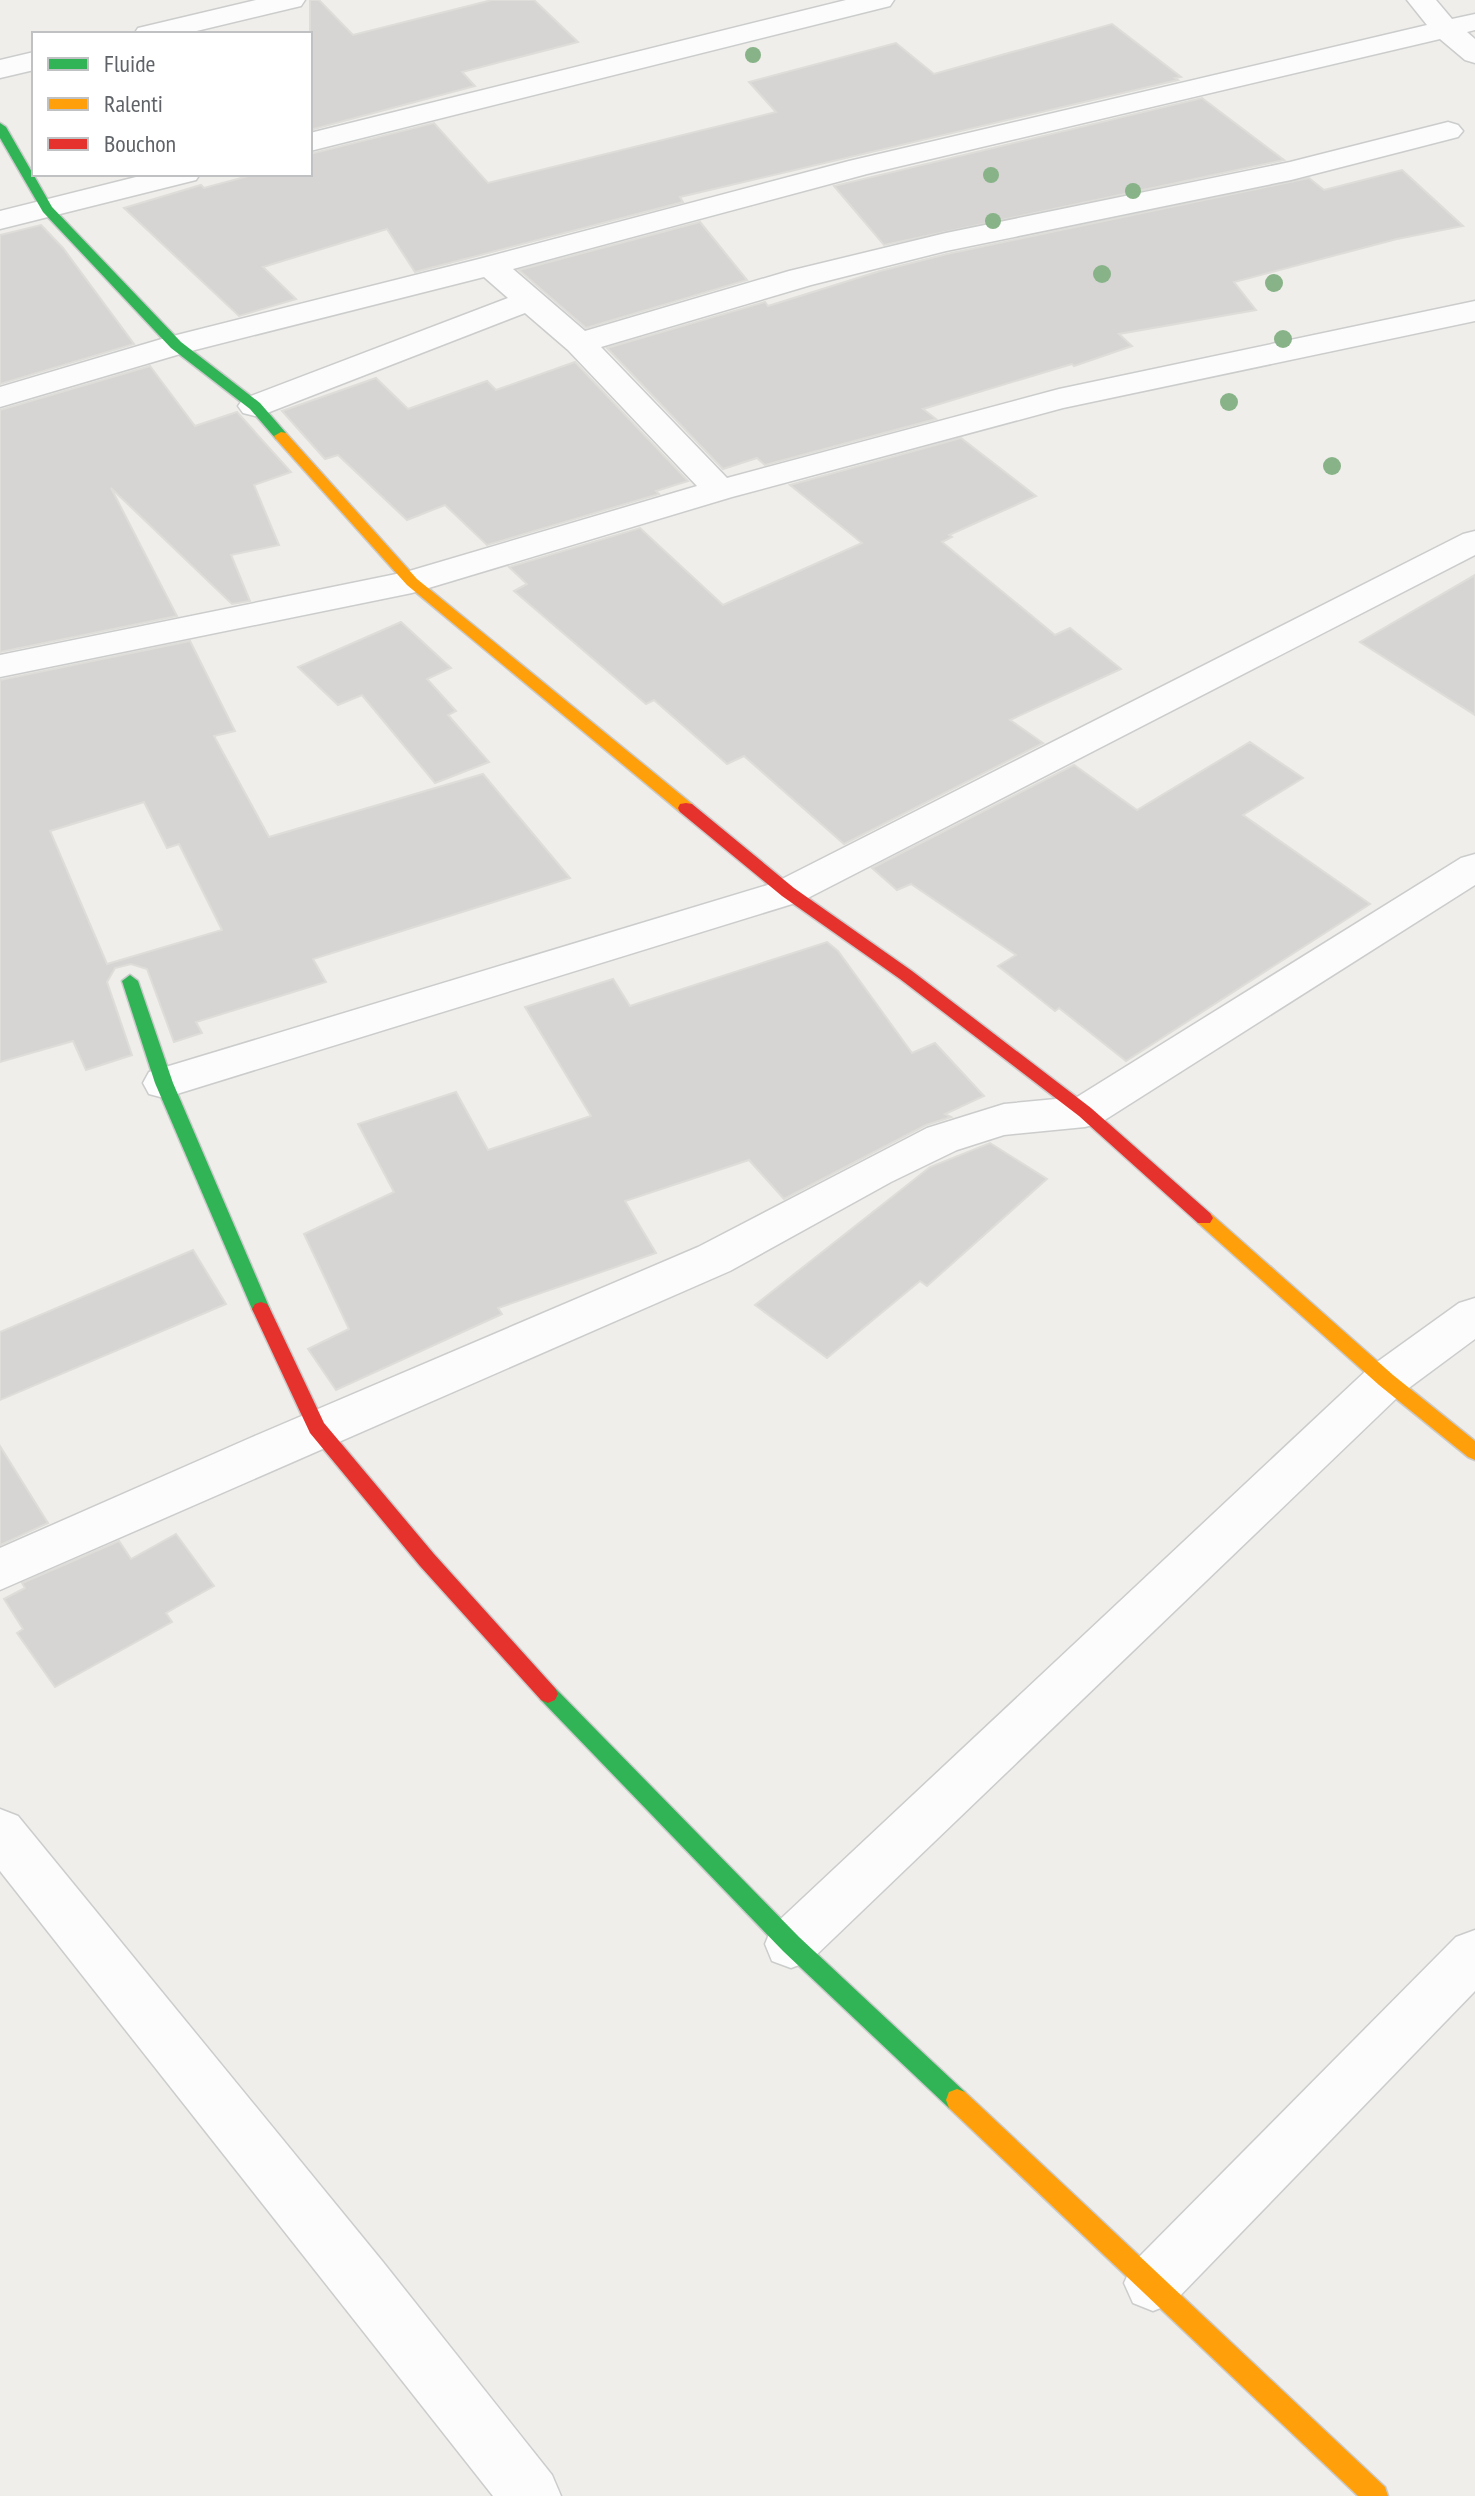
<svg xmlns="http://www.w3.org/2000/svg" width="1475" height="2496" font-family="'PT Sans Narrow',sans-serif">
	<rect width="100%" height="100%" fill="#efeeea"/>
	<g fill="#d6d5d3" stroke="#deddd9" stroke-width="2" fill-rule="evenodd">
		<polygon points="310,0 319,0 353,35 492,0 534,0 578,42 462,72 475,86 310,130"/>
		<polygon points="1112,24 1181,77 1175,78 1178,80 680,197 683,202 415,272 387,229 263,267 296,299 239,316 124,208 201,185 204,188 256,174 310,174 310,154 434,123 488,183 776,112 749,82 896,43 934,74"/>
		<polygon points="1202,98 1284,160 884,245 834,186"/>
		<polygon points="1402,170 1463,226 1397,239 1234,282 1256,310 1119,334 1132,346 1074,366 1072,364 923,409 936,419 765,465 757,458 723,469 607,348 765,302 768,306 880,271 947,254 1309,178 1324,190"/>
		<polygon points="700,222 747,280 586,328 519,270"/>
		<polygon points="41,225 63,248 134,344 0,384 0,235"/>
		<polygon points="575,362 688,481 656,491 659,494 487,545 445,505 407,520 338,455 325,459 282,411 376,378 408,409 487,381 496,390"/>
		<polygon points="150,366 195,426 237,412 291,472 254,485 279,545 231,555 250,601 232,604 111,488 177,616 0,652 0,410"/>
		<polygon points="961,438 1036,496 949,535 952,537 942,542 1055,635 1070,628 1121,669 1010,720 1043,743 844,844 744,756 727,764 654,700 646,704 514,591 527,584 509,567 640,528 723,605 862,543 790,485"/>
		<polygon points="1475,575 1475,715 1360,642"/>
		<polygon points="401,622 451,668 427,679 456,711 448,715 489,762 435,783 362,695 338,705 298,667"/>
		<path d="M 190,641 L 235,731 L 214,736 L 269,837 L 483,774 L 570,878 L 313,959 L 326,982 L 196,1022 L 202,1033 L 174,1042 L 147,969 L 131,964 L 115,968 L 107,982 L 132,1055 L 86,1070 L 73,1041 L 0,1062 L 0,680 ZM 144,802 L 167,848 L 179,844 L 222,930 L 107,964 L 50,831 Z"/>
		<polygon points="1250,742 1303,778 1243,815 1370,904 1126,1061 1059,1008 1055,1011 998,966 1016,955 911,884 897,890 872,868 1074,765 1137,810"/>
		<polygon points="827,942 838,951 912,1053 935,1043 984,1096 945,1114 951,1117 926,1125 784,1199 749,1160 625,1201 656,1253 498,1308 502,1314 336,1390 308,1349 349,1329 304,1234 394,1192 358,1124 456,1092 488,1150 591,1116 525,1007 613,979 630,1006"/>
		<polygon points="990,1143 1047,1179 927,1286 920,1281 827,1358 755,1305 930,1167"/>
		<polygon points="193,1250 226,1304 0,1400 0,1332"/>
		<polygon points="0,1446 48,1523 0,1545"/>
		<polygon points="176,1534 214,1586 166,1613 172,1622 55,1687 17,1633 23,1629 4,1599 25,1588 22,1583 119,1541 131,1559"/>
	</g>
	<g fill="none" stroke-linecap="round" stroke-linejoin="round">
		<defs>
			<g id="street">
				<polygon points="256,0 305,0 301,6 184,34 134,34 138,28"/>
				<polygon points="846,0 894,0 890,6 310,151 310,133"/>
				<polygon points="1407,0 1436,0 1452,19 1475,14 1475,30 1467,32 1475,39 1475,63 1465,60 1440,39 867,174 513,269 585,331 789,271 946,233 1290,162 1448,122 1458,125 1463,131 1458,137 1291,180 946,251 811,285 601,347 727,478 1059,389 1475,301 1475,321 1063,408 732,497 412,593 0,677 0,655 406,572 697,486 568,350 525,313 267,413 255,416 243,413 238,406 243,399 508,298 484,277 187,352 0,407 0,387 165,338 479,259 849,161 1427,25"/>
				<polygon points="34,52 34,70 0,78 0,60"/>
				<polygon points="148,174 200,174 196,180 0,229 0,211"/>
				<polygon points="1475,531 1475,555 802,901 164,1098 149,1094 143,1083 149,1072 774,883 1463,534"/>
				<polygon points="1475,854 1475,885 1100,1123 1085,1127 1004,1135 957,1150 891,1182 730,1271 0,1590 0,1548 250,1438 698,1247 927,1128 1004,1104 1077,1097 1461,858"/>
				<polygon points="1475,1298 1475,1339 1402,1393 810,1961 791,1968 772,1961 765,1944 772,1927 1370,1367 1459,1303"/>
				<polygon points="0,1809 18,1816 383,2262 552,2475 561,2496 493,2496 0,1871"/>
				<polygon points="1475,1930 1475,1991 1173,2303 1153,2311 1133,2303 1124,2283 1133,2263 1456,1937"/>
			</g>
			<g id="fast">
				<polygon points="0,123 6,127 52,207 181,342 260,403 286,433 286,439 276,439 250,409 171,348 43,212 0,138"/>
				<polygon points="130,975 138,981 173,1083 270,1309 267,1314 255,1314 252,1309 155,1083 122,981"/>
				<polygon points="548,1685 555,1688 799,1937 965,2092 968,2100 965,2108 957,2111 949,2108 783,1951 541,1700 538,1694 541,1688"/>
			</g>
			<g id="slow">
				<polygon points="281,432 286,433 417,579 692,804 694,808 692,812 680,812 407,585 276,439 274,436"/>
				<polygon points="1204,1211 1210,1213 1393,1375 1475,1441 1475,1460 1468,1457 1379,1385 1198,1223 1195,1218 1198,1213"/>
				<polygon points="957,2089 965,2092 1385,2487 1388,2496 1358,2496 949,2108 946,2100 949,2092"/>
			</g>
			<g id="jam">
				<polygon points="686,803 692,804 794,888 912,971 1091,1108 1210,1213 1213,1218 1210,1223 1198,1223 1079,1116 900,979 782,896 680,812 678,808 680,804"/>
				<polygon points="261,1302 267,1304 270,1309 324,1423 434,1554 555,1688 558,1694 555,1700 548,1703 541,1700 420,1566 310,1433 252,1309 255,1304"/>
			</g>
		</defs>
		<use href="#street" stroke="#cbcccc" stroke-width="3"/>
		<use href="#fast" stroke="#cacacb" stroke-width="3"/>
		<use href="#slow" stroke="#cacacb" stroke-width="3"/>
		<use href="#jam" stroke="#cacacb" stroke-width="3"/>
		<use href="#street" fill="#fdfcfc" fill-rule="evenodd"/>
		<use href="#fast" fill="#30b455" fill-rule="evenodd"/>
		<use href="#slow" fill="#ff9f0a" fill-rule="evenodd"/>
		<use href="#jam" fill="#e5322d" fill-rule="evenodd"/>
	</g>
	<g fill="#88b388">
		<circle cx="753" cy="55" r="8"/>
		<circle cx="991" cy="175" r="8"/>
		<circle cx="1133" cy="191" r="8"/>
		<circle cx="993" cy="221" r="8"/>
		<circle cx="1102" cy="274" r="9"/>
		<circle cx="1274" cy="283" r="9"/>
		<circle cx="1283" cy="339" r="9"/>
		<circle cx="1229" cy="402" r="9"/>
		<circle cx="1332" cy="466" r="9"/>
	</g>
	<rect x="32" y="32" width="280" height="144" fill="#ffffff" stroke="#bfc1c3" stroke-width="2"/>
	<rect x="48" y="58" width="40" height="12" fill="#30b455" stroke="#bfc1c3" stroke-width="2"/>
	<text x="104" y="72" font-size="24" fill="#5f6368">Fluide</text>
	<rect x="48" y="98" width="40" height="12" fill="#ff9f0a" stroke="#bfc1c3" stroke-width="2"/>
	<text x="104" y="112" font-size="24" fill="#5f6368">Ralenti</text>
	<rect x="48" y="138" width="40" height="12" fill="#e5322d" stroke="#bfc1c3" stroke-width="2"/>
	<text x="104" y="152" font-size="24" fill="#5f6368">Bouchon</text>
</svg>
